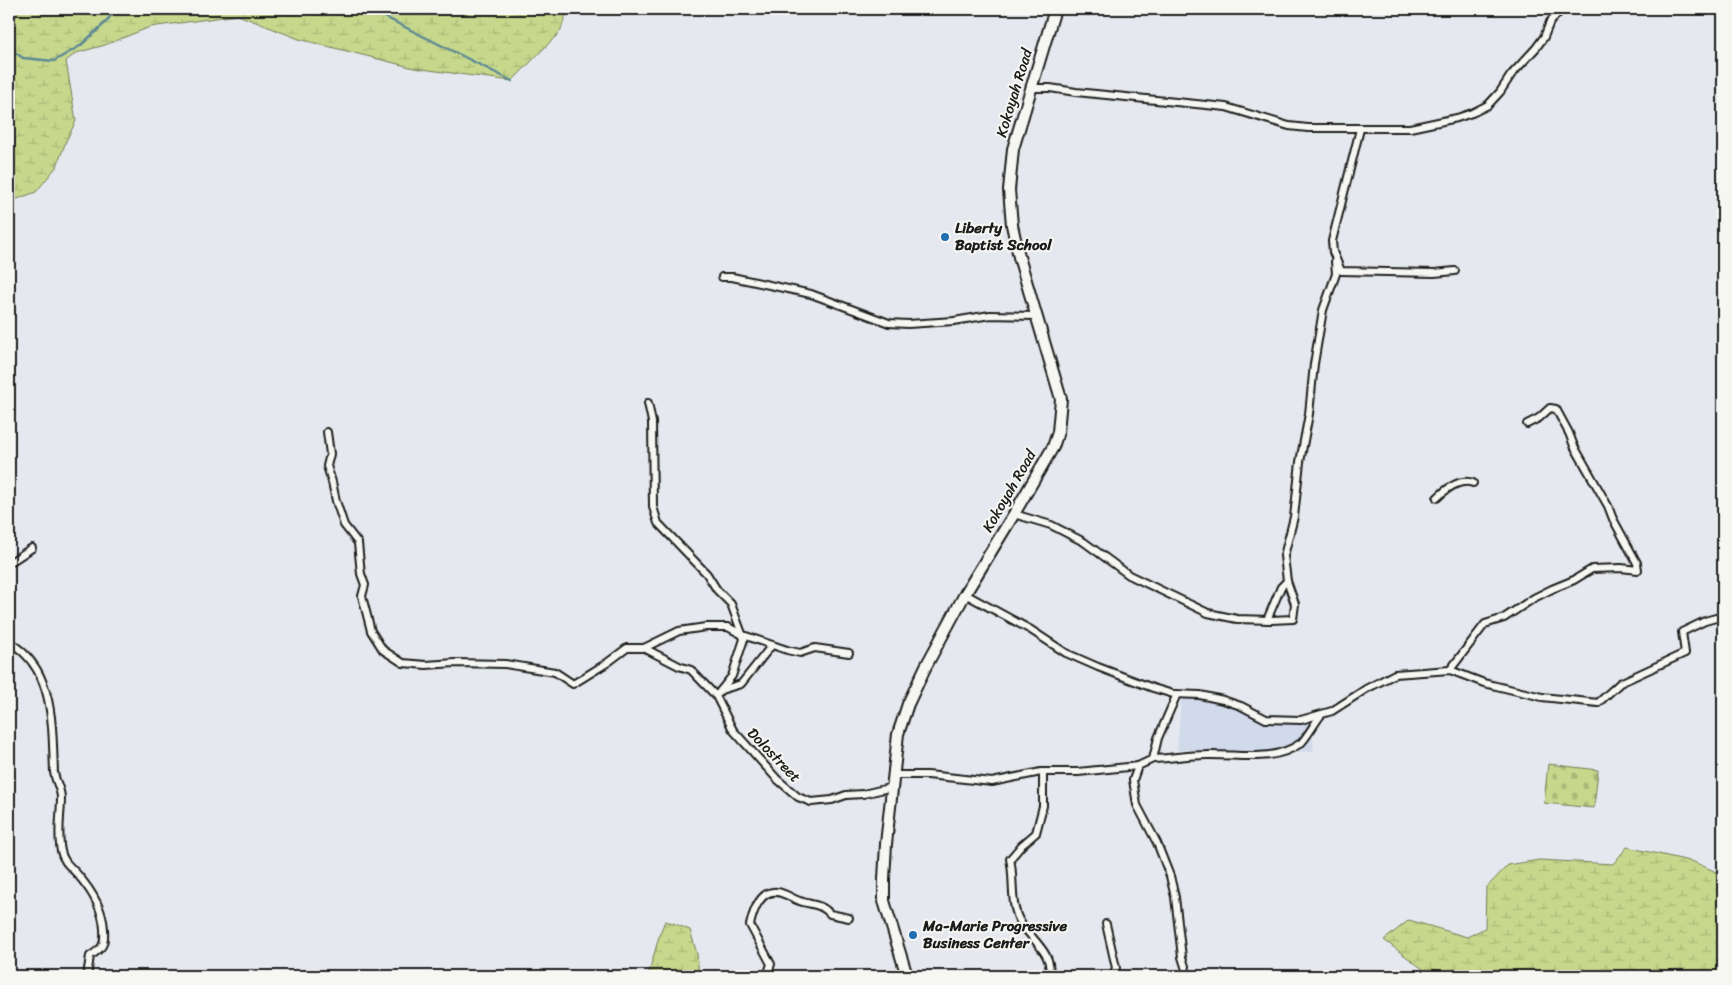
<svg xmlns="http://www.w3.org/2000/svg" width="1732" height="985" font-family="Sriracha,sans-serif">
	<defs>
		<pattern id="wetland-marsh" width="20" height="14" patternUnits="userSpaceOnUse" patternTransform="scale(1.25)"><rect width="20" height="14" fill="#c7d88c"/><path d="M1 5h8M5 5V1M11 12h8M15 12V8" fill="none" stroke="#aab978"/></pattern>
		<pattern id="cemetery-stones" width="16" height="16" patternUnits="userSpaceOnUse" patternTransform="scale(1.25)"><rect width="16" height="16" fill="#c7d88c"/><path d="M2 7V4a2 2 0 0 1 4 0v3zM10 15v-3a2 2 0 0 1 4 0v3z" fill="#aab978"/></pattern>
	</defs>
	<rect width="100%" height="100%" fill="#e5e9ef"/>
	<filter id="ink" filterUnits="userSpaceOnUse"><feTurbulence type="fractalNoise" baseFrequency=".02" numOctaves="2"/><feDisplacementMap in="SourceGraphic" scale="10" xChannelSelector="R" yChannelSelector="G"/><feConvolveMatrix kernelMatrix="1 2 1 2 8 2 1 2 1" color-interpolation-filters="sRGB"/></filter>
	<g filter="url(#ink)">
		<polygon fill="#d0daeb" points="1181,698 1238,703 1269,722 1311,719 1314,752 1177,750"/>
		<g fill="url(#wetland-marsh)" stroke="#727a54">
			<polygon points="9,9 568,9 560,32 512,81 414,68 299,39 238,15 150,27 105,45 76,53 66,61 76,121 66,141 57,166 36,192 9,202 9,90 13,83 9,59"/>
			<polygon points="1627,847 1694,862 1723,875 1723,976 1432,976 1384,940 1409,920 1467,937 1485,928 1486,888 1508,865 1539,860 1613,864"/>
			<polygon points="665,921 673,923 690,930 697,954 699,976 648,976 660,933"/>
		</g>
		<polygon fill="url(#cemetery-stones)" stroke="#727a54" points="1548,764 1598,770 1594,808 1544,803"/>
		<g fill="none" stroke-linecap="round" stroke-linejoin="round">
			<g stroke="#5b8895" stroke-width="2.5">
				<polyline points="369,9 512,81"/>
				<polyline points="9,48 23,58 54,61 80,46 105,23 116,9"/>
				<polyline points="9,114 13,127 14,143 9,151"/>
			</g>
			<defs>
				<g id="minor">
					<polyline points="1031,88 1050,88 1076,92 1226,107 1289,126 1308,128 1410,128 1457,118 1472,113 1488,105 1500,92 1511,75 1536,48 1544,37 1550,22 1562,9"/>
					<polyline points="1360,129 1332,241 1333,252 1341,271 1434,273 1455,271"/>
					<polyline points="722,277 732,277 811,294 889,323 908,324 954,321 990,315 1036,316"/>
					<polyline points="648,403 652,422 653,507 658,523 707,574 717,590 731,604 744,639 732,676 716,696"/>
					<polyline points="327,432 330,454 327,466 332,482 336,501 344,525 358,543 361,574 365,585 362,596 371,631 383,650 403,663 426,665 455,663 505,664 555,672 573,684 607,663 627,648 644,648 679,666 691,670 716,696 733,730 777,779 798,797 811,802 832,800 846,795 863,794 893,787"/>
					<path d="M 1437,498 C 1445,490 1460,478 1473,483"/>
					<polyline points="1014,514 1051,525 1084,542 1129,575 1208,613 1237,619 1271,620 1293,619 1295,604 1287,581 1284,556 1294,517 1300,462 1309,414 1314,364 1323,310 1336,274 1335,261"/>
					<polyline points="9,563 32,548"/>
					<polyline points="965,594 1031,630 1066,653 1098,667 1153,688 1173,694 1200,695 1223,700 1241,706 1266,719 1301,720 1332,711 1366,689 1395,674 1450,670 1484,683 1542,697 1598,703 1620,683 1685,653 1682,632 1705,621 1723,616"/>
					<polyline points="1267,620 1281,587 1287,581"/>
					<path d="M 9,642 C 55,668 52,726 54,772 C 55,781 61,789 61,798 C 61,815 57,833 61,851 C 63,862 71,867 78,875 C 91,890 103,909 104,929 C 105,945 103,948 90,956 L 87,976"/>
					<polyline points="644,648 679,631 706,627 728,627 743,635 787,650 800,653 815,648 849,653"/>
					<polyline points="1450,670 1485,624 1504,618 1534,598 1552,589 1574,580 1592,569 1621,568 1638,570 1637,563 1613,519 1608,506 1574,446 1569,433 1556,409 1550,408 1539,418 1527,424"/>
					<polyline points="721,690 741,684 772,645"/>
					<polyline points="1177,694 1158,738 1153,759 1138,766 1133,780 1137,805 1157,843 1170,876 1175,897 1182,957 1188,976"/>
					<path d="M 1153,759 C 1171,758 1189,755 1207,755 C 1239,754 1273,763 1301,743 C 1305,740 1316,721 1321,715"/>
					<path d="M 1043,772 L 1043,806 L 1036,833 L 1022,845 L 1010,859 C 1015,879 1009,905 1021,923 C 1031,939 1056,956 1048,976"/>
					<polyline points="893,775 928,775 992,782 1041,772 1078,772 1138,766"/>
					<polyline points="1106,924 1116,968 1113,976"/>
					<path d="M 767,976 L 771,964 L 750,925 C 753,912 760,890 777,892 C 786,893 794,900 803,902 C 814,905 823,905 830,914 L 849,918"/>
				</g>
				<polyline id="primary" points="907,976 884,901 884,879 886,844 898,734 908,704 926,666 965,594 1014,514 1053,447 1058,432 1061,399 1019,257 1012,225 1009,190 1013,149 1055,9"/>
			</defs>
			<use href="#minor" stroke="#1c1c1c" stroke-width="10"/>
			<use href="#primary" stroke="#1c1c1c" stroke-width="14"/>
			<use href="#minor" stroke="#f6f6f2" stroke-width="6"/>
			<use href="#primary" stroke="#f6f6f2" stroke-width="10"/>
		</g>
	</g>
	<g fill="#1f6fb2" stroke="#f6f6f2" stroke-width="2">
		<circle cx="945" cy="237" r="5"/>
		<circle cx="913" cy="935" r="5"/>
	</g>
	<g text-anchor="middle" dominant-baseline="central" stroke-width="4" stroke-linejoin="round" paint-order="stroke">
		<g font-size="15" fill="#1c1c1c" stroke="#f6f6f2">
			<text transform="translate(1014 93) rotate(-73)">Kokoyah Road</text>
			<text transform="translate(1009 491) rotate(-60)">Kokoyah Road</text>
			<text transform="translate(774 755) rotate(46)">Dolostreet</text>
		</g>
		<g font-size="15" font-weight="bold" fill="#1c1c1c" stroke="#f6f6f2" text-anchor="start">
			<text x="955" y="228">Liberty<tspan x="955" dy="17">Baptist School</tspan></text>
			<text x="923" y="926">Ma-Marie Progressive<tspan x="923" dy="17">Business Center</tspan></text>
		</g>
	</g>
	<rect width="1732" height="985" fill="none" stroke="#f6f6f2" stroke-width="30"/>
	<rect x="15" y="15" width="1702" height="955" fill="none" stroke="#1c1c1c" stroke-width="2" filter="url(#ink)"/>
</svg>
